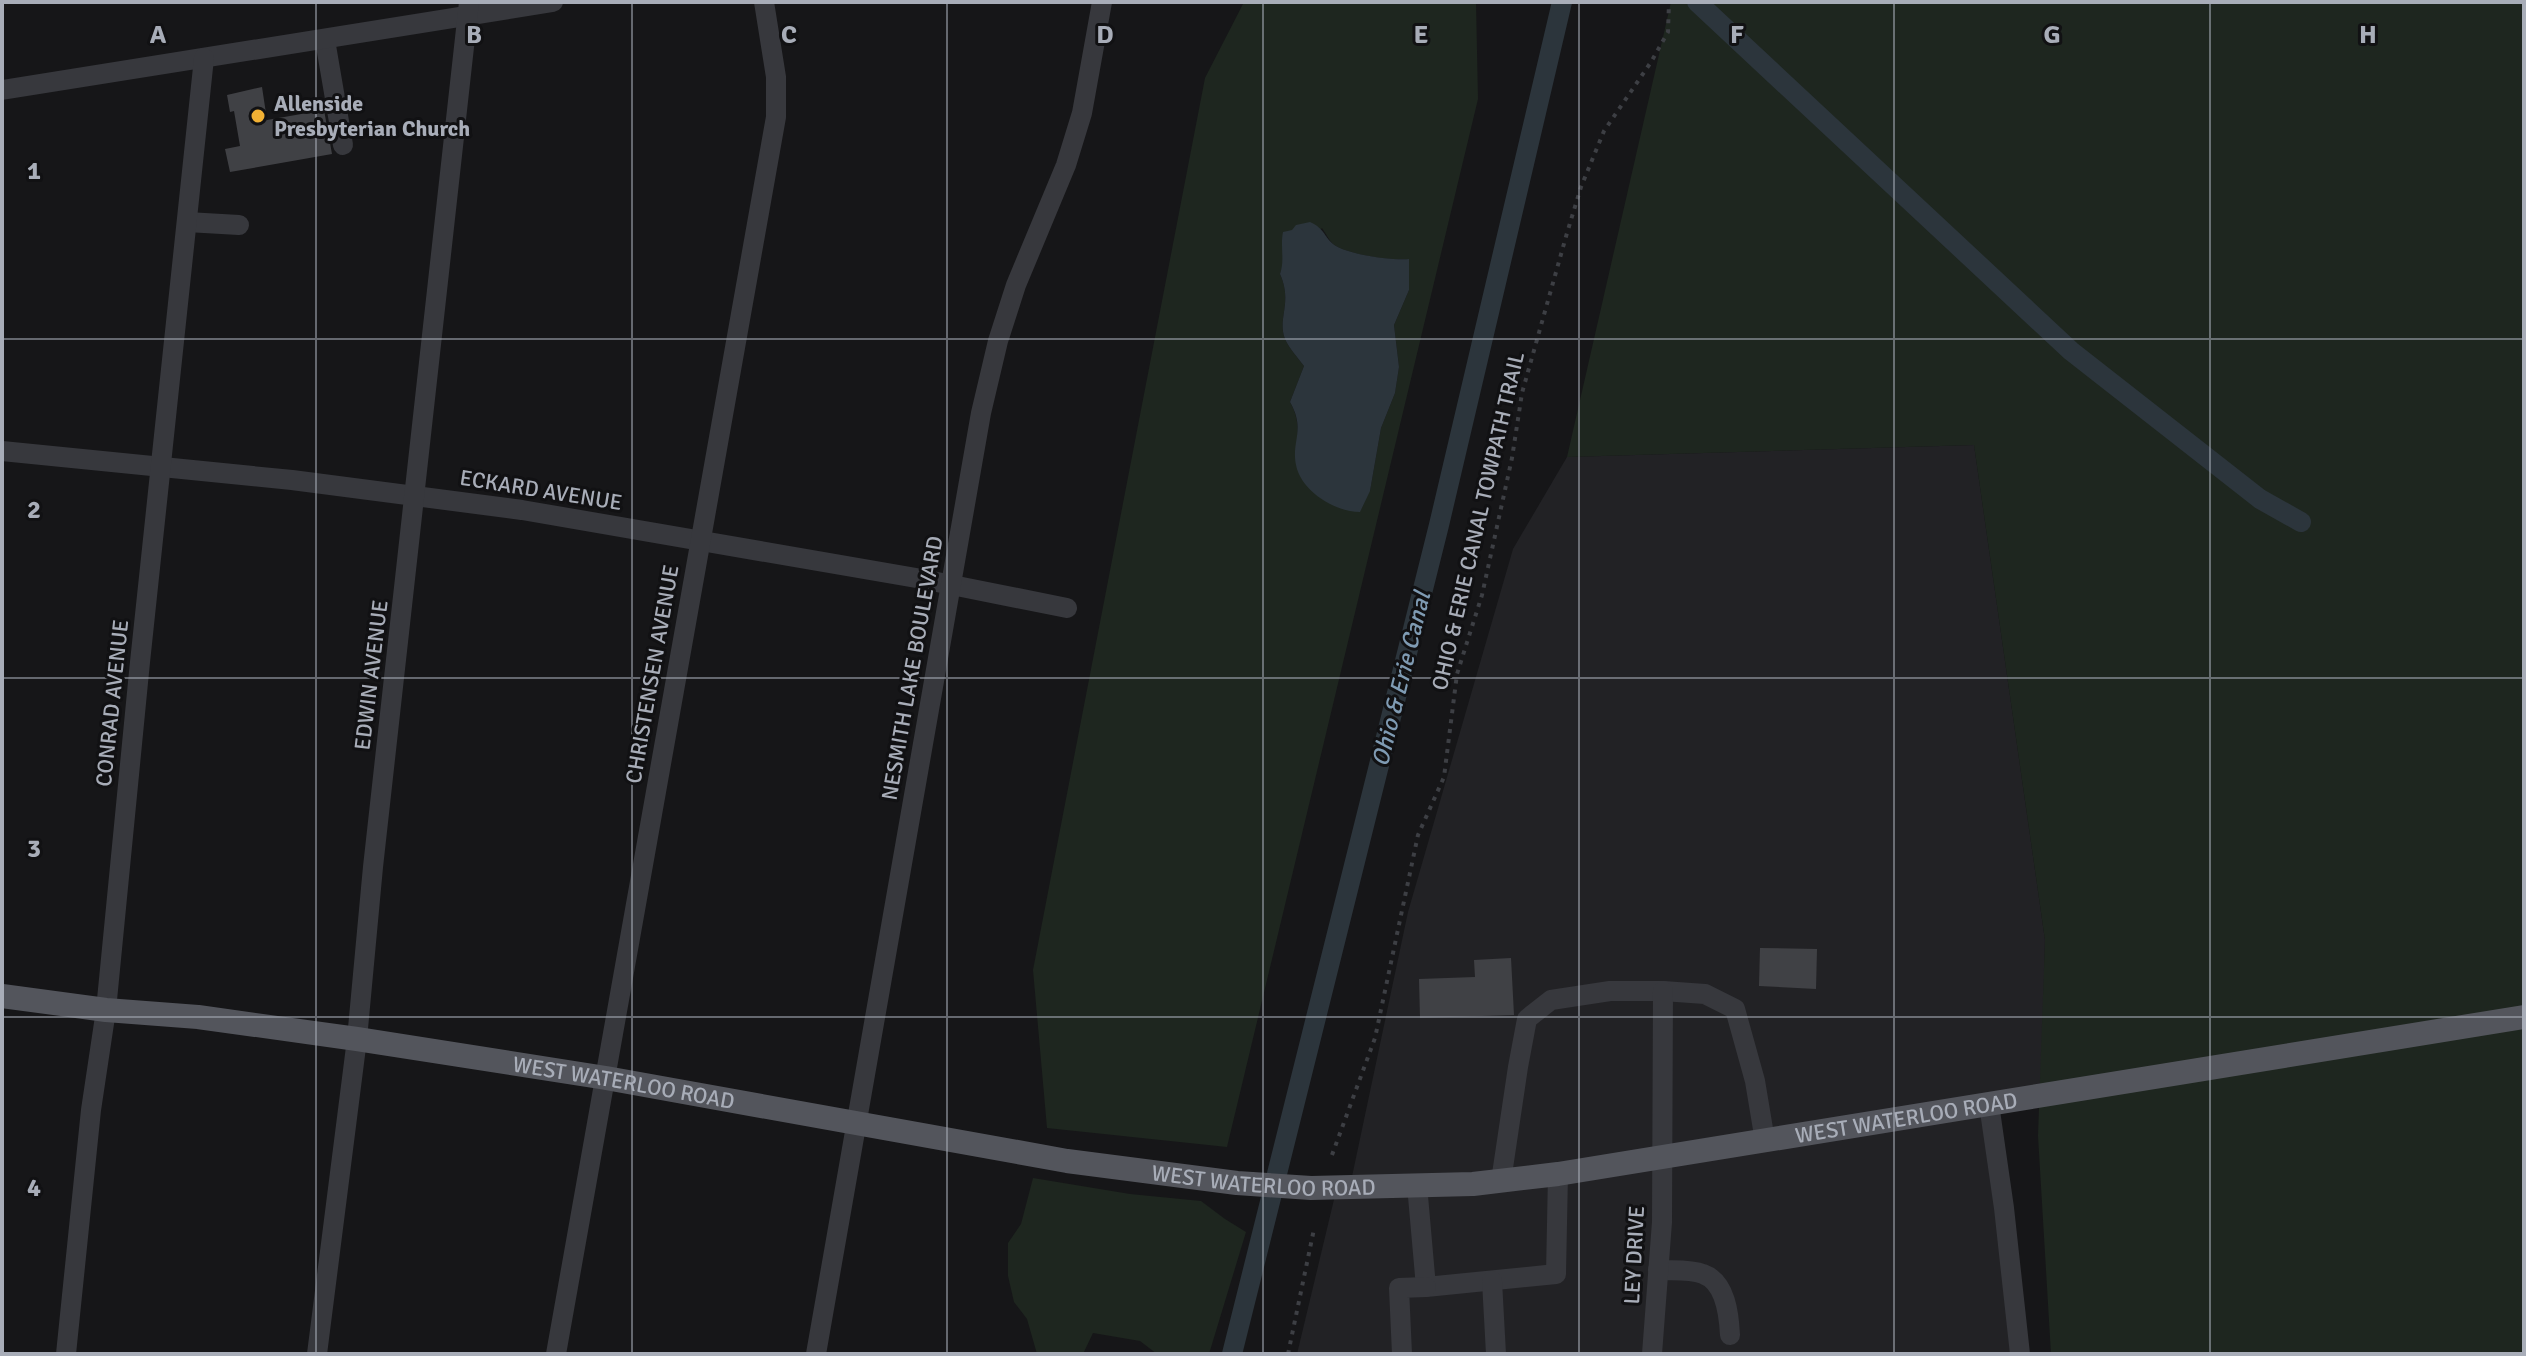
<svg xmlns="http://www.w3.org/2000/svg" width="2526" height="1356" font-family="Signika,sans-serif">
	<rect width="100%" height="100%" fill="#161618"/>
	<polygon fill="#222225" points="1974,445 2045,940 2041,1096 1989,1104 2020,1354 1297,1354 1337,1187 1350,1186 1408,912 1513,549 1567,457"/>
	<g fill="#1e261f" fill-rule="evenodd">
		<path d="M 1244,2 L 1476,2 L 1478,99 L 1227,1147 L 1047,1128 L 1033,970 L 1205,78 ZM 1322,228 C 1325,232 1329,240 1333,244 C 1344,254 1392,261 1408,259 L 1409,290 L 1394,325 L 1399,367 L 1395,393 L 1381,428 L 1370,491 L 1296,451 C 1299,433 1299,418 1290,402 L 1304,366 C 1298,358 1289,348 1285,339 C 1277,318 1293,303 1280,274 L 1284,263 Z"/>
		<polygon points="1671,2 2524,2 2524,1354 2051,1354 2038,1136 2045,940 1974,445 1567,457"/>
		<polygon points="1033,1178 1130,1194 1201,1201 1225,1219 1246,1232 1209,1354 1157,1354 1140,1341 1093,1333 1083,1354 1037,1354 1027,1319 1014,1302 1008,1276 1008,1243 1021,1224"/>
	</g>
	<path fill="#2c353c" d="M 1310,222 C 1325,229 1323,235 1333,244 C 1344,254 1394,261 1409,259 L 1409,290 L 1394,325 L 1399,367 L 1395,393 L 1381,428 L 1370,491 L 1360,512 C 1335,512 1301,491 1296,465 C 1291,441 1306,430 1290,402 L 1304,366 C 1298,358 1289,348 1285,339 C 1277,318 1293,303 1280,274 C 1285,260 1280,247 1283,232 L 1292,230 L 1296,225 Z"/>
	<g fill="none" stroke-linecap="round" stroke-linejoin="round">
		<g stroke="#2c353c" stroke-width="20">
			<polyline points="1697,2 2071,351 2260,499 2301,522"/>
			<polyline points="1232,1354 1439,525 1562,2"/>
		</g>
	</g>
	<g fill="#404145">
		<polygon points="262,87 267,120 324,110 332,154 230,172 225,149 240,146 234,111 230,112 227,95"/>
		<polygon points="1760,948 1817,949 1816,989 1759,986"/>
		<polygon points="1511,958 1514,1015 1420,1018 1419,979 1475,977 1474,960"/>
	</g>
	<g fill="none" stroke-linecap="round" stroke-linejoin="round">
		<g stroke="#3d3f44" stroke-width="4" stroke-dasharray="4 6" stroke-linecap="butt">
			<polyline points="1332,1155 1375,1038 1418,835 1444,777 1457,674 1482,595 1512,458 1522,393 1567,233 1581,187 1604,131 1651,62 1668,32 1669,2"/>
			<polyline points="1288,1354 1314,1229"/>
		</g>
		<g stroke="#37383d" stroke-width="20">
			<polyline points="325,40 343,145"/>
			<polyline points="2,90 553,2"/>
			<polyline points="187,222 239,225"/>
			<polyline points="2,451 292,480 522,510 922,579 1067,608"/>
			<polyline points="1989,1104 2004,1208 2020,1354"/>
			<polyline points="1501,1181 1518,1067 1527,1019 1551,1000 1610,991 1663,991 1705,994 1735,1009 1755,1081 1765,1141"/>
			<polyline points="1417,1185 1426,1287 1556,1274 1558,1174"/>
			<path d="M 1658,1270 C 1672,1271 1690,1269 1703,1274 C 1726,1282 1729,1315 1730,1335"/>
			<polyline points="1492,1281 1496,1354"/>
			<polyline points="66,1354 91,1110 106,1010 140,662 204,58"/>
			<polyline points="317,1354 357,1039 373,867 469,2"/>
			<polyline points="556,1354 776,117 776,77 764,2"/>
			<polyline points="816,1354 981,413 998,341 1016,285 1066,165 1082,113 1102,2"/>
			<polyline points="1402,1354 1399,1288 1426,1287"/>
			<polyline points="1652,1354 1662,1222 1663,991"/>
		</g>
		<path stroke="#53555c" stroke-width="24" id="s1" d="M 2,996 L 106,1010 L 198,1017 L 357,1039 L 606,1078 L 1067,1161 L 1237,1183 L 1311,1188 L 1473,1184 L 1558,1174 L 2524,1017"/>
	</g>
	<path fill="none" stroke="#a8adb8" stroke-width="2" stroke-opacity="0.55" d="M 316,2 L 316,1354M 632,2 L 632,1354M 947,2 L 947,1354M 1263,2 L 1263,1354M 1579,2 L 1579,1354M 1894,2 L 1894,1354M 2210,2 L 2210,1354M 2,339 L 2524,339M 2,678 L 2524,678M 2,1017 L 2524,1017"/>
	<circle fill="#f2b134" stroke="#111113" stroke-width="3" cx="258" cy="116" r="8"/>
	<g text-anchor="middle" dominant-baseline="central" stroke-width="6" stroke-linejoin="round" paint-order="stroke">
		<g font-size="22" font-weight="bold" fill="#a8adb8" stroke="#111113" text-anchor="start">
			<text x="274" y="103">Allenside<tspan x="274" dy="25">Presbyterian Church</tspan></text>
		</g>
		<g font-size="22" fill="#a8adb8" stroke="#111113">
			<text transform="translate(541 490) rotate(9)">ECKARD AVENUE</text>
			<text transform="translate(1478 521) rotate(-77)">OHIO &amp; ERIE CANAL TOWPATH TRAIL</text>
			<text transform="translate(912 668) rotate(-80)">NESMITH LAKE BOULEVARD</text>
			<text transform="translate(652 674) rotate(-80)">CHRISTENSEN AVENUE</text>
			<text transform="translate(371 675) rotate(-83)">EDWIN AVENUE</text>
			<text transform="translate(112 703) rotate(-84)">CONRAD AVENUE</text>
			<text stroke="none"><textPath href="#s1" startOffset="628">WEST WATERLOO ROAD</textPath></text>
			<text stroke="none"><textPath href="#s1" startOffset="1924">WEST WATERLOO ROAD</textPath></text>
			<text stroke="none"><textPath href="#s1" startOffset="1276">WEST WATERLOO ROAD</textPath></text>
			<text transform="translate(1634 1255) rotate(-87)">LEY DRIVE</text>
		</g>
		<g font-size="24" font-style="italic" fill="#7f9bb3" stroke="#111113">
			<text transform="translate(1401 679) rotate(-76)">Ohio &amp; Erie Canal</text>
		</g>
	</g>
	<g font-size="26" text-anchor="middle" font-weight="bold" fill="#a8adb8" stroke="#111113" stroke-width="6" stroke-linejoin="round" paint-order="stroke">
		<text x="158" y="43">A</text>
		<text x="474" y="43">B</text>
		<text x="789" y="43">C</text>
		<text x="1105" y="43">D</text>
		<text x="1421" y="43">E</text>
		<text x="1737" y="43">F</text>
		<text x="2052" y="43">G</text>
		<text x="2368" y="43">H</text>
		<text x="34" y="179">1</text>
		<text x="34" y="518">2</text>
		<text x="34" y="857">3</text>
		<text x="34" y="1196">4</text>
	</g>
	<rect width="2526" height="1356" fill="none" stroke="#a8adb8" stroke-width="8"/>
</svg>
